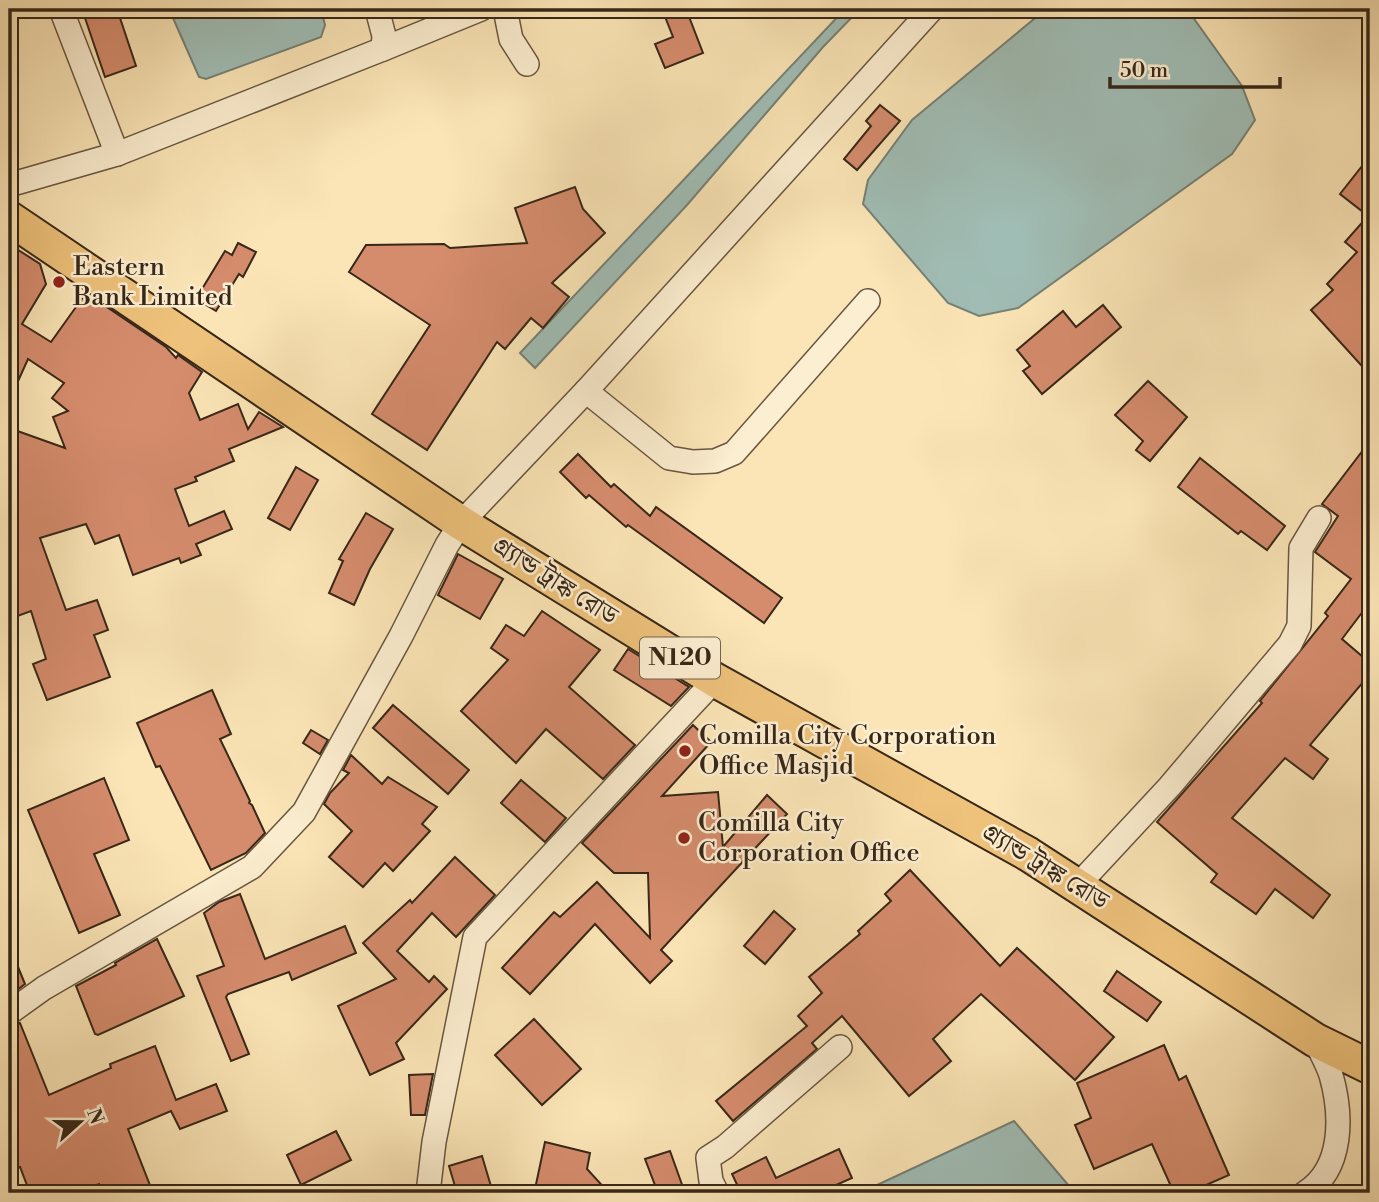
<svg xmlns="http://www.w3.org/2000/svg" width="1379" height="1202" font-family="'Libre Bodoni','Noto Serif Bengali',serif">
	<rect width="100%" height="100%" fill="#fbe5b6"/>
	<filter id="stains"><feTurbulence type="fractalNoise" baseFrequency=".00286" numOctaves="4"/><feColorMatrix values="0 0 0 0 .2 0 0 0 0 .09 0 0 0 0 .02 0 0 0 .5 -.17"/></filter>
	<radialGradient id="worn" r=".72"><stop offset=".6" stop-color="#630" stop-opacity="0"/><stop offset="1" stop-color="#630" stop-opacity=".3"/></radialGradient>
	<g fill="#a0bdb5" stroke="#768176" stroke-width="2">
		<polygon points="169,9 321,9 325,25 321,37 206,79 199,77"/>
		<polygon points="845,9 860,9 823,47 687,205 535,368 520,353"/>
		<polygon points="1046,9 1187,9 1242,86 1255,120 1232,154 1018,308 979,316 948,303 863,204 868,180 912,120"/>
		<polygon points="1014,1121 1075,1193 860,1193"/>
	</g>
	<g fill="#d58c6d" stroke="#372718" stroke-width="2">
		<polygon points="103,9 117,9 136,66 105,77 84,15"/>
		<polygon points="662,9 686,9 703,53 665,68 655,44 673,37"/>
		<polygon points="880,105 900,121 857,170 844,159 871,126 866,121"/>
		<polygon points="1370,156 1370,375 1311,310 1333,290 1327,284 1357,252 1345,242 1368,216 1340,194"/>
		<polygon points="575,187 583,209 605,233 552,283 569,297 543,328 531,318 505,349 497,342 427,450 372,414 430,325 349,272 366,245 444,244 450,248 527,243 515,208"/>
		<polygon points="238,243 256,252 243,277 239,274 216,311 196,299 225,251 232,255"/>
		<polygon points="9,244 40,264 46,284 22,324 51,342 86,293 166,347 176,358 178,355 202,372 189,393 200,420 238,404 248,429 259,412 283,427 229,449 234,461 195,477 197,481 175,489 189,526 224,511 232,529 196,544 201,555 181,563 179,558 133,575 119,535 95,544 86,524 40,538 66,610 97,600 108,630 94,635 110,677 47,700 33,664 46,659 31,611 9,619 9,428 65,448 53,417 68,411 52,398 64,383 28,359 9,401"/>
		<polygon points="1103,305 1121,327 1042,394 1023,371 1030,366 1017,350 1063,311 1076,327"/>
		<polygon points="1148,381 1187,417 1150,461 1136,450 1143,441 1115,415"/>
		<polygon points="1370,441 1370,602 1342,639 1370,663 1370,674 1310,745 1328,759 1313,779 1285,758 1232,818 1330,895 1313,918 1275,889 1256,914 1211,882 1217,874 1157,822 1262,703 1260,701 1328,616 1325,613 1351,579 1315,552 1338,516 1322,504"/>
		<polygon points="578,454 611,487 614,484 650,516 656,507 782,598 764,623 628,525 626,527 589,495 586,498 560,472"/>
		<polygon points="1200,458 1285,526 1267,550 1241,531 1238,534 1178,487"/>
		<polygon points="296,467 318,480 290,530 268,518"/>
		<polygon points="366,513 393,529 370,569 354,605 329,593 343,561 339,559"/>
		<polygon points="458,554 503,579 480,619 438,595"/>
		<polygon points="542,611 600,650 569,687 635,745 603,779 546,729 516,763 461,711 508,660 491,648 506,625 524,636"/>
		<polygon points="628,649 689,687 671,706 614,670"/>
		<polygon points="212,690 231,734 220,739 250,801 249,803 252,805 265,833 246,853 211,870 160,766 156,767 137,723"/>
		<polygon points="393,705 469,770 448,794 373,728"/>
		<polygon points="693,725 711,742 662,796 718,792 723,847 767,795 787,814 661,950 672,961 650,983 595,924 530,994 502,968 554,912 560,917 597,882 650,938 648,873 614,873 582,843"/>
		<polygon points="311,730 328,740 320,754 303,743"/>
		<polygon points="351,755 382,784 388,777 437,807 422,824 430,831 393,871 385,863 363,887 329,857 352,831 324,804 330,793 349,773 343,770"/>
		<polygon points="104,778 129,840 94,854 120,915 79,933 28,810"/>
		<polygon points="521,780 566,818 545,842 501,803"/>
		<polygon points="455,857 495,895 456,937 432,913 397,951 429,982 434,976 447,989 396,1043 404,1059 370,1075 338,1006 396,979 363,943 410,900 412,903"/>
		<polygon points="910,870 1000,966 1017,948 1114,1037 1075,1080 981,994 933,1039 951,1061 909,1096 842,1016 812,1043 817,1049 733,1121 716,1101 807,1026 798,1016 822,993 809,977 860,934 858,931 891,901 885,894"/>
		<polygon points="240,894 265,959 345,926 356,953 292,980 289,972 228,994 226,997 249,1054 231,1061 197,976 224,966 204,913 219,902"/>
		<polygon points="774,911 795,929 765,964 744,946"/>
		<polygon points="157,939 184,996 98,1035 95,1034 76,986 116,965 115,963"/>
		<polygon points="9,945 25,984 9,996"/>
		<polygon points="1117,971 1161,1002 1147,1021 1104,991"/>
		<polygon points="534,1019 581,1069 542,1105 495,1055"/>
		<polygon points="20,1023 49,1095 111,1068 110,1064 155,1046 176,1100 216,1084 227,1111 180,1129 171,1111 128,1129 153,1193 102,1193 99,1184 75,1193 30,1193 20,1167 16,1168 9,1151 9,1027"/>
		<polygon points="1164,1045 1179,1080 1186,1076 1229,1175 1188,1193 1174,1193 1152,1144 1094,1169 1075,1125 1091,1118 1077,1083"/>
		<polygon points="433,1074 425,1115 411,1115 409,1075"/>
		<polygon points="336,1131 351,1160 301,1185 287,1155"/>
		<polygon points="545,1142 590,1153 587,1169 609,1193 554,1193 535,1189"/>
		<polygon points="839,1149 852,1178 818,1193 741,1193 732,1174 766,1157 776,1178"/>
		<polygon points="670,1151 685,1193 658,1193 645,1159"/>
		<polygon points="482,1156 493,1193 457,1193 449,1166"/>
	</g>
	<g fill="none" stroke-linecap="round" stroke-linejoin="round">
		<defs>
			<g id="minor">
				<polyline points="61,9 117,154"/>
				<polyline points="505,9 511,39 527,64"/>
				<polyline points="383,49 481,9"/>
				<polyline points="9,185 117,154 383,49 384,36 377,9"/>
				<polyline points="586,391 669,458 693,462 715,461 734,453 868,301"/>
				<polyline points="1078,885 1170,786 1290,644 1299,626 1301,548 1319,518"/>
				<polyline points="9,1013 44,988 252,867 304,812 401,636 447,545 461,523 586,391 932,9"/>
				<polyline points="428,1193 434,1142 475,937 715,680"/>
				<polyline points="717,1193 711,1181 708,1158 725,1147 840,1047"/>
				<path d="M 1305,1193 C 1344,1169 1342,1114 1331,1075 C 1327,1063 1320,1051 1315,1040"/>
			</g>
			<polyline id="highway" points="9,218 461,523 715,680 1028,854 1315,1040 1370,1067"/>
		</defs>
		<use href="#minor" stroke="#685640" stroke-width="26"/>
		<use href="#highway" stroke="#372718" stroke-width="37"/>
		<use href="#minor" stroke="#fceed0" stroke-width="23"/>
		<use href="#highway" stroke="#eec27b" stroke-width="33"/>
	</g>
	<g fill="#8f2418" stroke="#fceed0" stroke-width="2.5">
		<circle cx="59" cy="282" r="7"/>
		<circle cx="685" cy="751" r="7"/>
		<circle cx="684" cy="838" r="7"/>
	</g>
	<g text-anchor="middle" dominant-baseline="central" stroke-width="5" stroke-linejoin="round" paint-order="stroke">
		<rect fill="#fceed0" stroke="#72634f" stroke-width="2" x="640" y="637.5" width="80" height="41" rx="5"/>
		<g font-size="24" font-weight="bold" fill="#372718">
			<text x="680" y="658">N120</text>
		</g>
		<g font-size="26" fill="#372718" stroke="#fceed0" text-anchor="start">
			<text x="73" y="267">Eastern<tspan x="73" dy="30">Bank Limited</tspan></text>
			<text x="699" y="736">Comilla City Corporation<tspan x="699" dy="30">Office Masjid</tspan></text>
			<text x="698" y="823">Comilla City<tspan x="698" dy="30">Corporation Office</tspan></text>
		</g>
		<g font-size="26" fill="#372718" stroke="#fceed0">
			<text transform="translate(555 581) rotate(32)">গ্র্যান্ড ট্রাঙ্ক রোড</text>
			<text transform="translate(1045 867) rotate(31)">গ্র্যান্ড ট্রাঙ্ক রোড</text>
		</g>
	</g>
	<rect width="1379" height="1202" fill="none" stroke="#fbe5b6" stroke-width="35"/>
	<rect x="10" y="10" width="1358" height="1181" fill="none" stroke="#372718" stroke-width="3.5"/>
	<rect x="18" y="18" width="1344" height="1167" fill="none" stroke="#372718" stroke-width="2"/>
	<g transform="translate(80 1122) rotate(69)" stroke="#fceed0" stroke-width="5" paint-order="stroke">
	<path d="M0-5L12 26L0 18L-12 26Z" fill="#372718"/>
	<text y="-10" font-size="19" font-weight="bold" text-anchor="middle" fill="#372718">N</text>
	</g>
	<path d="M1110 77v10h170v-10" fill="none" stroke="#372718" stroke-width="3.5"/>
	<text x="1120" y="77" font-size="21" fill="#372718" stroke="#fceed0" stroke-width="5" paint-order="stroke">50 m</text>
	<rect width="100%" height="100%" filter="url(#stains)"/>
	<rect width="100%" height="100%" fill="url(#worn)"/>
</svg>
